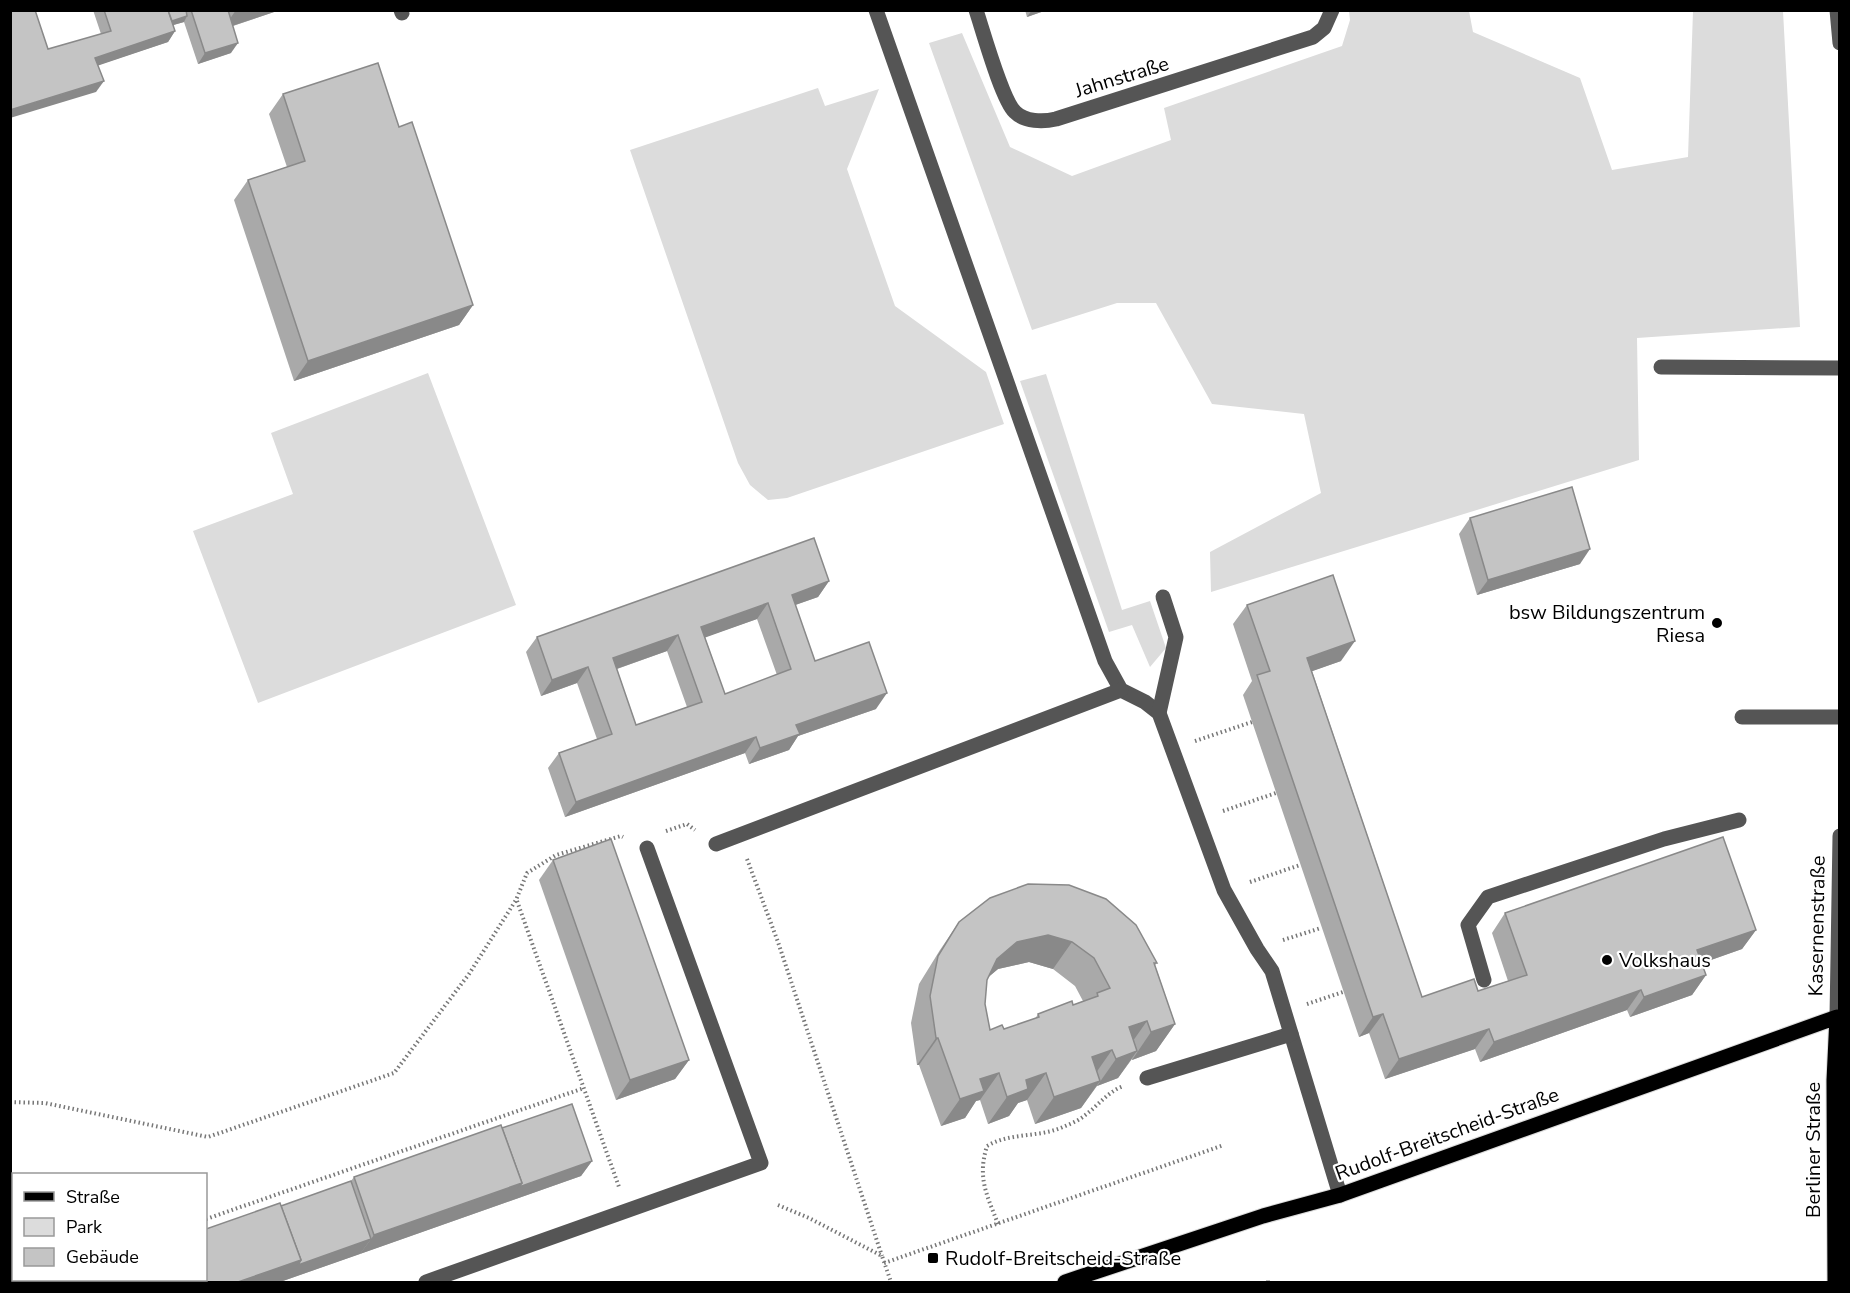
<svg xmlns="http://www.w3.org/2000/svg" width="1850" height="1293" font-family="'Nunito Sans',sans-serif">
	<rect width="100%" height="100%" fill="#fff"/>
	<g fill="#dcdcdc">
		<polygon points="1349,11 1469,11 1473,32 1580,78 1612,170 1688,157 1693,11 1783,11 1800,327 1637,338 1639,460 1211,592 1210,552 1321,493 1304,414 1212,404 1156,303 1117,303 1032,330 929,43 962,33 1010,147 1072,176 1171,140 1164,108 1342,46 1350,20"/>
		<polygon points="818,88 825,106 879,89 847,169 895,306 986,372 1004,424 787,498 768,500 750,485 738,463 630,150"/>
		<polygon points="428,373 516,605 258,703 193,531 293,494 271,433"/>
		<polygon points="1046,374 1122,610 1150,601 1166,648 1150,667 1132,625 1109,632 1020,381"/>
	</g>
	<g fill="none" stroke-linecap="round" stroke-linejoin="round">
		<defs>
			<polyline id="major" points="1065,1282 1263,1216 1340,1195 1837,1017 1834,1080 1835,1282"/>
		</defs>
		<use href="#major" stroke="#dbdbdb" stroke-width="17"/>
		<g stroke="#777" stroke-width="4" stroke-dasharray="1.5 3" stroke-linecap="butt">
			<polyline points="1195,741 1252,722"/>
			<polyline points="1223,811 1276,793"/>
			<polyline points="666,831 687,824 695,830"/>
			<polyline points="747,859 778,942 882,1256"/>
			<polyline points="1250,882 1300,865"/>
			<polyline points="517,901 619,1187"/>
			<polyline points="1283,940 1321,928"/>
			<polyline points="1307,1004 1343,992"/>
			<polyline points="10,1102 45,1103 208,1137 394,1073 469,974 516,900 527,873 556,855 621,836 623,837"/>
			<polyline points="778,1205 809,1218 882,1256 891,1282"/>
			<polyline points="206,1219 584,1088"/>
			<path d="M 998,1224 C 987,1195 977,1178 987,1146 C 1011,1132 1038,1138 1063,1127 C 1070,1124 1078,1121 1084,1116 C 1098,1106 1108,1091 1124,1086"/>
			<polyline points="884,1263 1224,1145"/>
			<polyline points="23,1282 31,1280"/>
			<polyline points="1268,1282 1268,1279"/>
		</g>
		<g stroke="#555" stroke-width="15">
			<polyline points="401,10 402,13"/>
			<polyline points="876,10 1105,661 1121,690 1145,702 1159,713 1224,890 1257,949 1272,971 1340,1195"/>
			<path d="M 976,10 C 983,31 1002,100 1015,112 C 1025,122 1043,122 1056,119 L 1313,37 L 1324,28 L 1332,10"/>
			<polyline points="1837,10 1840,43"/>
			<polyline points="1661,367 1840,368"/>
			<polyline points="1159,713 1176,637 1163,597"/>
			<polyline points="1742,717 1840,717"/>
			<polyline points="1840,836 1837,1017 1840,1016"/>
			<polyline points="716,844 1121,690"/>
			<polyline points="1484,980 1468,925 1488,897 1664,839 1739,820"/>
			<polyline points="1147,1078 1291,1034"/>
			<polyline points="426,1282 761,1163 647,848"/>
		</g>
		<use href="#major" stroke="#000" stroke-width="15"/>
	</g>
	<g fill="#a9a9a9" fill-rule="evenodd">
		<polygon points="93,10 280,10 233,26 231,53 198,64 184,22 173,25 175,31 168,42 98,65 96,92 48,49 101,34"/>
		<polygon points="1025,10 1047,10 1027,17"/>
		<polygon points="283,94 399,127 473,305 459,325 294,381 234,200 248,180 287,167 269,114"/>
		<polygon points="1470,518 1580,564 1477,595 1459,534"/>
		<path d="M 829,581 L 818,597 L 795,605 L 815,661 L 876,709 L 798,736 L 789,750 L 749,764 L 745,753 L 565,817 L 548,768 L 559,753 L 597,739 L 577,683 L 541,696 L 526,652 L 537,637 ZM 757,619 L 777,675 L 725,694 L 705,637 ZM 667,651 L 687,707 L 636,725 L 617,669 Z"/>
		<polygon points="1247,605 1341,661 1312,671 1422,997 1478,991 1508,981 1492,933 1505,913 1756,930 1742,949 1702,963 1706,975 1692,995 1630,1017 1627,1010 1480,1062 1475,1049 1385,1079 1369,1033 1359,1037 1243,695 1252,681 1233,624"/>
		<polygon points="553,860 689,1060 675,1079 616,1100 539,880"/>
		<path d="M 990,898 L 1157,963 L 1155,965 L 1175,1024 L 1156,1051 L 1132,1060 L 1132,1059 L 1118,1078 L 1097,1086 L 1081,1108 L 1035,1124 L 1027,1100 L 1018,1103 L 1009,1116 L 988,1124 L 980,1100 L 976,1101 L 965,1118 L 941,1126 L 919,1065 L 917,1065 L 911,1023 L 919,984 L 940,950 L 959,922 ZM 1029,962 L 1053,969 L 1075,986 L 1083,1001 L 1073,1005 L 1038,1014 L 1035,1019 L 1004,1029 L 990,1030 L 985,1004 L 987,978 L 998,969 Z"/>
		<polygon points="502,1128 592,1161 581,1176 280,1282 63,1282 72,1280 206,1280 281,1206 351,1181 354,1177"/>
	</g>
	<g fill="#898989">
		<polygon points="236,10 280,10 223,29"/>
		<polygon points="1032,10 1047,10 1027,17"/>
		<polygon points="187,16 184,22 163,28 167,23"/>
		<polygon points="175,31 168,42 88,69 95,58"/>
		<polygon points="238,43 231,53 198,64 205,53"/>
		<polygon points="104,81 96,92 10,118 10,110"/>
		<polygon points="473,305 459,325 294,381 308,361"/>
		<polygon points="1590,549 1580,564 1477,595 1488,580"/>
		<polygon points="829,581 818,597 781,610 792,595"/>
		<polygon points="768,603 757,619 690,643 701,627"/>
		<polygon points="678,635 667,651 602,674 613,658"/>
		<polygon points="1355,641 1341,661 1293,678 1307,658"/>
		<polygon points="588,667 577,683 541,696 552,680"/>
		<polygon points="887,693 876,709 798,736 789,750 749,764 760,748 796,725"/>
		<polygon points="756,737 745,753 565,817 576,802"/>
		<polygon points="1756,930 1742,949 1683,970 1697,950"/>
		<polygon points="1048,935 1072,942 1053,969 1029,962 998,969 978,986 997,959 1017,942"/>
		<polygon points="1706,975 1692,995 1630,1017 1644,997"/>
		<polygon points="1641,990 1627,1010 1480,1062 1494,1042"/>
		<polygon points="1383,1014 1369,1033 1359,1037 1373,1017"/>
		<polygon points="1147,1021 1128,1048 1129,1027"/>
		<polygon points="1175,1024 1156,1051 1132,1060 1151,1032"/>
		<polygon points="1489,1029 1475,1049 1385,1079 1399,1059"/>
		<polygon points="936,1038 938,1038 919,1065 917,1065"/>
		<polygon points="1112,1050 1093,1077 1092,1057"/>
		<polygon points="1137,1051 1118,1078 1097,1086 1116,1059"/>
		<polygon points="689,1060 675,1079 616,1100 630,1080"/>
		<polygon points="999,1073 980,1100 976,1101 965,1118 941,1126 960,1099 980,1079"/>
		<polygon points="1046,1073 1027,1100 1018,1103 1009,1116 988,1124 1007,1097 1026,1080"/>
		<polygon points="1100,1081 1081,1108 1035,1124 1054,1097"/>
		<polygon points="592,1161 581,1176 360,1254 374,1235 522,1183"/>
		<polygon points="371,1239 360,1254 280,1282 238,1282 301,1260"/>
	</g>
	<g fill="#c4c4c4" stroke="#898989" stroke-width="1.5" fill-rule="evenodd">
		<polygon points="10,10 35,10 48,49 111,31 104,10 168,10 175,31 95,58 104,81 10,110"/>
		<polygon points="168,10 186,10 187,16 172,21"/>
		<polygon points="191,10 228,10 238,43 205,53"/>
		<polygon points="378,63 399,127 412,122 473,305 308,361 248,180 305,161 283,94"/>
		<polygon points="1572,487 1590,549 1488,580 1470,518"/>
		<path d="M 814,538 L 829,581 L 792,595 L 815,661 L 869,642 L 887,693 L 796,725 L 800,734 L 760,748 L 756,737 L 576,802 L 559,753 L 612,734 L 588,667 L 552,680 L 537,637 ZM 768,603 L 791,669 L 725,694 L 701,627 ZM 678,635 L 702,702 L 636,725 L 613,658 Z"/>
		<polygon points="1333,575 1355,641 1307,658 1422,997 1474,979 1478,991 1527,975 1505,913 1723,837 1756,930 1697,950 1706,975 1644,997 1641,990 1494,1042 1489,1029 1399,1059 1383,1014 1373,1017 1257,675 1270,671 1247,605"/>
		<polygon points="611,839 689,1060 630,1080 553,860"/>
		<path d="M 1028,884 L 1069,885 L 1106,899 L 1136,925 L 1157,963 L 1154,963 L 1175,1024 L 1151,1032 L 1147,1021 L 1129,1027 L 1137,1051 L 1116,1059 L 1112,1050 L 1092,1057 L 1100,1081 L 1054,1097 L 1046,1073 L 1026,1080 L 1028,1089 L 1007,1097 L 999,1073 L 980,1079 L 984,1091 L 960,1099 L 938,1038 L 936,1038 L 930,996 L 938,956 L 959,922 L 990,898 ZM 1048,935 L 1072,942 L 1094,958 L 1110,988 L 1097,993 L 1098,996 L 1073,1005 L 1072,1001 L 1038,1014 L 1039,1017 L 1004,1029 L 1002,1025 L 990,1030 L 985,1004 L 987,980 L 997,959 L 1017,942 Z"/>
		<polygon points="572,1104 592,1161 519,1187 522,1183 502,1128"/>
		<polygon points="501,1125 522,1183 374,1235 354,1177"/>
		<polygon points="351,1181 371,1239 298,1265 301,1260 281,1206"/>
		<polygon points="280,1203 301,1260 238,1282 143,1282 142,1280 206,1280 206,1229"/>
		<polygon points="72,1280 137,1280 138,1282 63,1282"/>
	</g>
	<g fill="#000" stroke="#fff" stroke-width="2">
		<circle cx="1717" cy="623" r="6"/>
		<circle cx="1607" cy="960" r="6"/>
		<rect x="927" y="1252" width="12" height="12" rx="3"/>
	</g>
	<g text-anchor="middle" dominant-baseline="central" stroke-width="4.5" stroke-linejoin="round" paint-order="stroke">
		<g font-size="20" fill="#000" stroke="#fff">
			<text transform="translate(1122 77) rotate(-17)">Jahnstraße</text>
			<text transform="translate(1817 926) rotate(-89)">Kasernenstraße</text>
			<text transform="translate(1447 1134) rotate(-20)">Rudolf-Breitscheid-Straße</text>
			<text transform="translate(1813 1150) rotate(-90)">Berliner Straße</text>
		</g>
		<g font-size="20" fill="#000" stroke="#fff" text-anchor="start">
			<text x="1705" y="612" text-anchor="end">bsw Bildungszentrum<tspan x="1705" dy="23">Riesa</tspan></text>
			<text x="1619" y="960">Volkshaus</text>
			<text x="945" y="1258">Rudolf-Breitscheid-Straße</text>
		</g>
	</g>
	<rect width="1850" height="1293" fill="none" stroke="#000000" stroke-width="24"/>
	<rect x="12" y="1173" width="195" height="108" fill="#ffffff" stroke="#999999" stroke-width="1.5"/>
	<rect x="24" y="1192" width="30" height="9" fill="#000000" stroke="#999999" stroke-width="1.5"/>
	<text x="66" y="1203" font-size="18" fill="#000000">Straße</text>
	<rect x="24" y="1218" width="30" height="18" fill="#dcdcdc" stroke="#999999" stroke-width="1.5"/>
	<text x="66" y="1233" font-size="18" fill="#000000">Park</text>
	<rect x="24" y="1248" width="30" height="18" fill="#c4c4c4" stroke="#999999" stroke-width="1.5"/>
	<text x="66" y="1263" font-size="18" fill="#000000">Gebäude</text>
</svg>
